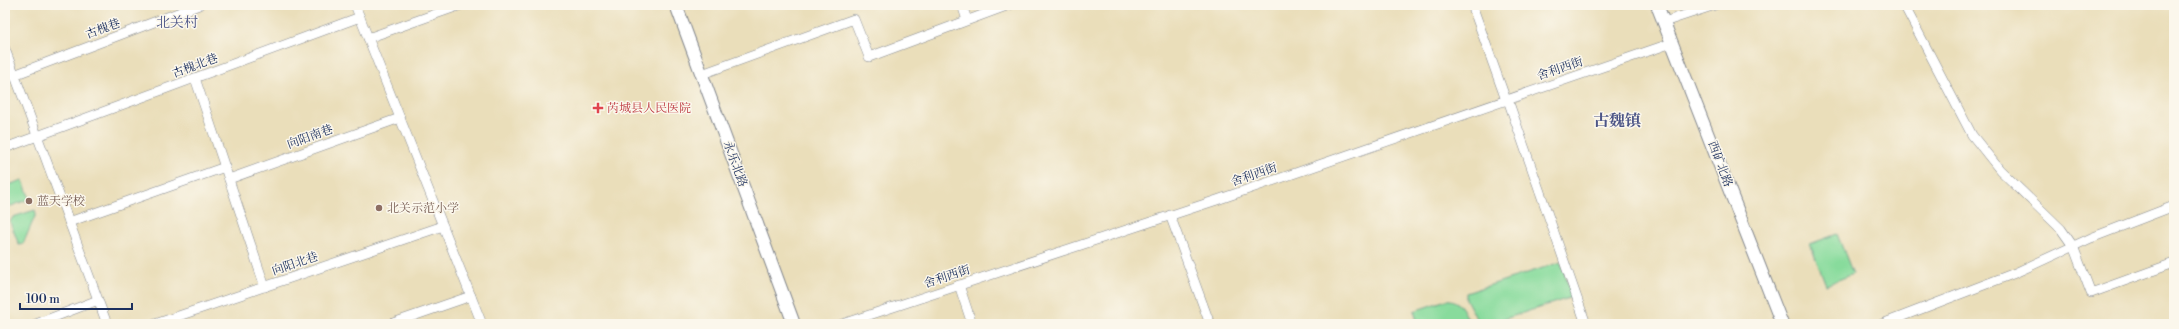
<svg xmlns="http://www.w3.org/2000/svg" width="2179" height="329" font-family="'Libre Bodoni','Noto Serif SC',serif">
	<rect width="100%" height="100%" fill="#fbf7ec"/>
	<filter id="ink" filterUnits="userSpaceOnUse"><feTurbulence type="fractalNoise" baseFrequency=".025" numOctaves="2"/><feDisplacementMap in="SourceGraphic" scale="8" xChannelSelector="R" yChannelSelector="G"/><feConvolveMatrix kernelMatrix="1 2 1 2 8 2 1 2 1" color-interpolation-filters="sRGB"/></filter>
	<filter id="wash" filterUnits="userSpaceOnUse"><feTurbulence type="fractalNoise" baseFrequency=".012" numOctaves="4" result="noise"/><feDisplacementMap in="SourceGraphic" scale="16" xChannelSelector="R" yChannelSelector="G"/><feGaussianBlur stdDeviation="0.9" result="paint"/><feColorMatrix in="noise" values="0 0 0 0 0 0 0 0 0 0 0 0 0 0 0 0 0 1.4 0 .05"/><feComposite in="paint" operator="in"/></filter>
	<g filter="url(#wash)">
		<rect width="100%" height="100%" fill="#eadeba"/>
		<g fill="#88db9c" stroke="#52857d">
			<polygon points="23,180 30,199 11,206 5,204 5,186"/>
			<polygon points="35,210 36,214 23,244 19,245 10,222 13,217"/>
			<polygon points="1837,234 1853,274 1826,285 1810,244"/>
			<polygon points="1561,262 1572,297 1489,324 1479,324 1466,299 1466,293"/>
			<path d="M 1446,300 C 1461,298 1465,314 1470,324 L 1418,324 L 1414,311 Z"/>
		</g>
	</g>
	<g filter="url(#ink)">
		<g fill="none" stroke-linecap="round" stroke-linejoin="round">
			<defs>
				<g id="minor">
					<polyline points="355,5 482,324"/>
					<polyline points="962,5 967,20"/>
					<polyline points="1472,5 1506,100"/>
					<polyline points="1904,5 1972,135 2000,170 2061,229 2073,246 2091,293 2174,263"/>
					<polyline points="1670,20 1715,5"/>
					<polyline points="368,38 461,5"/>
					<polyline points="5,49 107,324"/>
					<polyline points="702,74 854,19 869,57 1009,5"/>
					<polyline points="14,75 199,5"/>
					<polyline points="195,78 265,287"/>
					<polyline points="1508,100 1586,324"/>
					<polyline points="5,148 360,17"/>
					<polyline points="229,179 400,118"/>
					<polyline points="1170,215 1210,324"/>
					<polyline points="69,222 225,167"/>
					<polyline points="959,285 972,324"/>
					<polyline points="36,324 98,300"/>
					<polyline points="155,324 443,226"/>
					<polyline points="390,324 471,296"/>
					<polyline points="842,324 1217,200 1672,43"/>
					<polyline points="1882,324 2015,273 2091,238 2174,206"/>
				</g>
				<g id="major">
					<polyline points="676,5 794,324"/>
					<polyline points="1657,5 1782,324"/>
				</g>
			</defs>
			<use href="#minor" stroke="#82868c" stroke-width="10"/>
			<use href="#major" stroke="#82868c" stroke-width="14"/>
			<use href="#minor" stroke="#fff" stroke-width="9"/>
			<use href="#major" stroke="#fff" stroke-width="12"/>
		</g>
	</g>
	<path fill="#e0444e" stroke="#fbf7ec" stroke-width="1.5" d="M596 102h4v4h4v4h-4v4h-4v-4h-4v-4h4z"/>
	<g fill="#8d6e63" stroke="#fbf7ec" stroke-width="1.5">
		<circle cx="29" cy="201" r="4"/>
		<circle cx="379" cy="208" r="4"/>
	</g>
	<g text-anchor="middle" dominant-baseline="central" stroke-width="3" stroke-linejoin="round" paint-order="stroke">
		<g font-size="12" fill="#1b2f5e" stroke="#fbf7ec">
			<text transform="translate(103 29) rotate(-20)">古槐巷</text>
			<text transform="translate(195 66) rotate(-20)">古槐北巷</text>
			<text transform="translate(1560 69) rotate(-19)">舍利西街</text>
			<text transform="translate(310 137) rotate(-20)">向阳南巷</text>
			<text transform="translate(735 164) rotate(70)">永乐北路</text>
			<text transform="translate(1720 164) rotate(69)">西矿北路</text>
			<text transform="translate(1254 175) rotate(-19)">舍利西街</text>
			<text transform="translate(295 264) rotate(-19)">向阳北巷</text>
			<text transform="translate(947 277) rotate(-18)">舍利西街</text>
		</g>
		<g font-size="12" fill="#be3a42" stroke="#fbf7ec" text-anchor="start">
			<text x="607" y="108">芮城县人民医院</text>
		</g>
		<g font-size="12" fill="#785e54" stroke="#fbf7ec" text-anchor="start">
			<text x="37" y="201">蓝天学校</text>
			<text x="387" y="208">北关示范小学</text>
		</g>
		<g font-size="14" fill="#4c5587" stroke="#fbf7ec">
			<text x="177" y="23">北关村</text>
		</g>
		<g font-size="16" font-weight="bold" fill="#4c5587" stroke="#fbf7ec">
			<text x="1617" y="121">古魏镇</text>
		</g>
	</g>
	<rect width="2179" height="329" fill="none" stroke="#fbf7ec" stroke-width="20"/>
	<path d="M20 303v6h112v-6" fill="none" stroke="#1b2f5e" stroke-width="2"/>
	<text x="26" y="303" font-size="12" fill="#1b2f5e" stroke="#fbf7ec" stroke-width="3" paint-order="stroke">100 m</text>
</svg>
